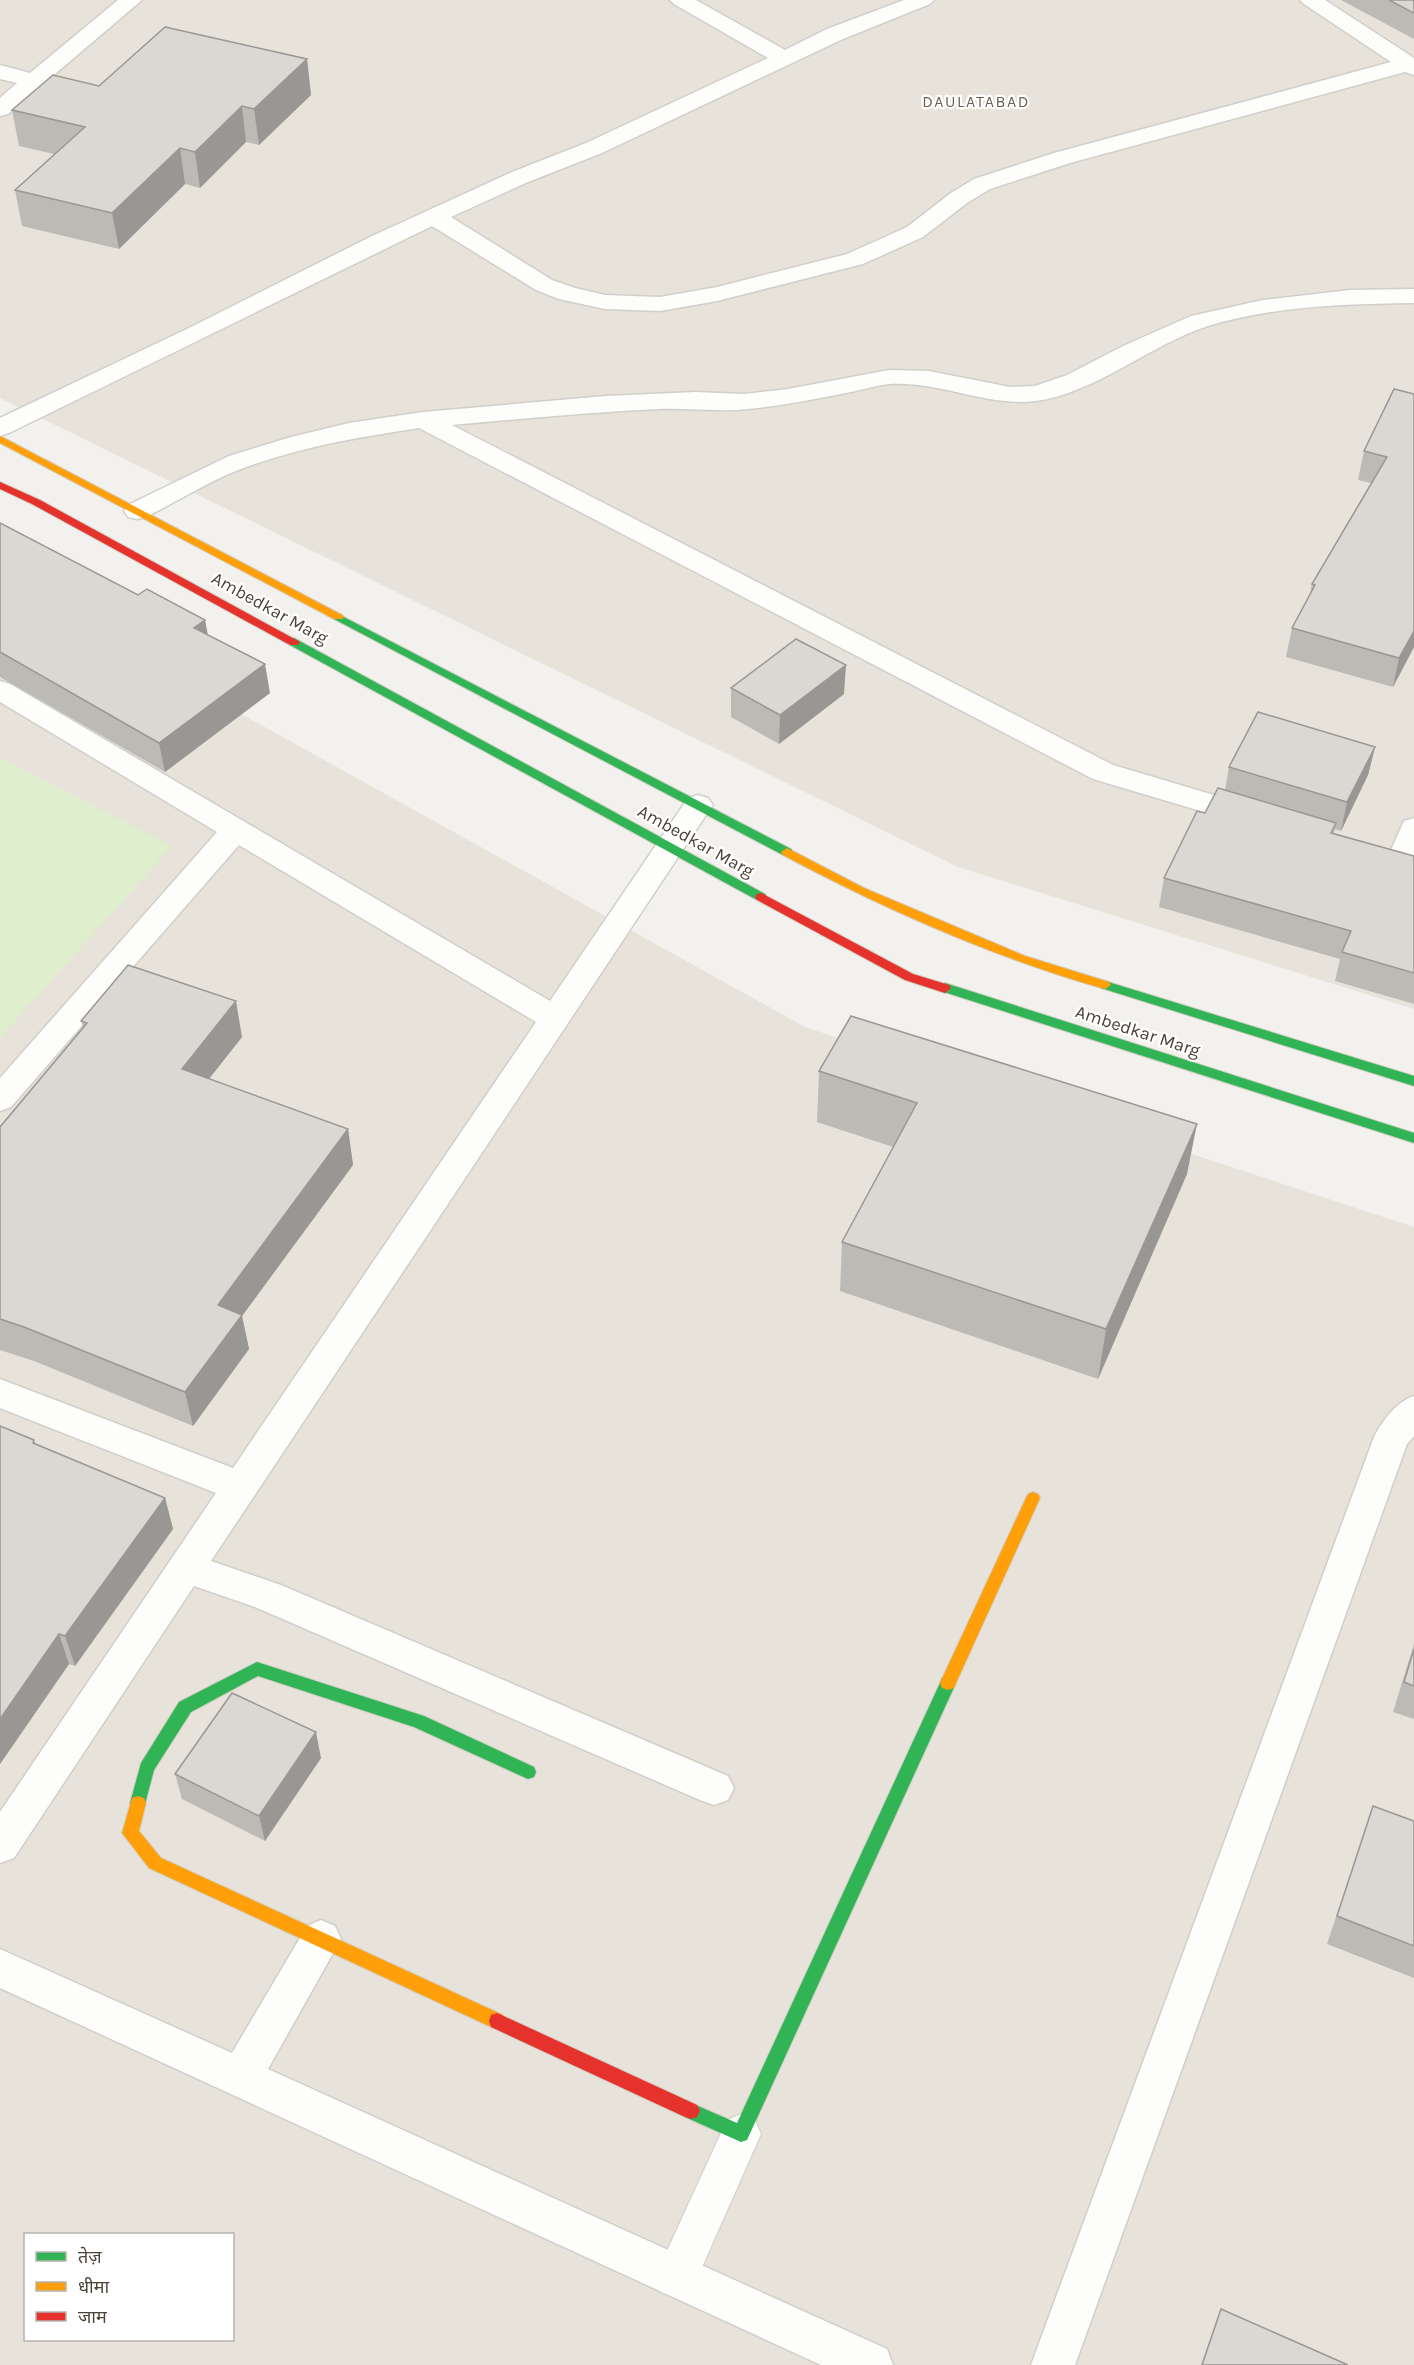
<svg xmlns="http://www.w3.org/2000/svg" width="1414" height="2365" font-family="Karla,'Noto Sans Devanagari',sans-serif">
	<rect width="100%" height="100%" fill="#f2f1ed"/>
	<g fill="#e7e3da" fill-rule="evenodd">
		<polygon points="0,0 1414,0 1414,1009 958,867 0,398"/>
		<path d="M 0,580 L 805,1027 L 1414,1227 L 1414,2365 L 0,2365 ZM 26,2234 L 232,2234 L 232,2340 L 26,2340 Z"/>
	</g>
	<polygon fill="#dfeecc" points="0,758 172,846 0,1038"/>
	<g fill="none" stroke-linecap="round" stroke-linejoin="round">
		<defs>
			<polygon id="lane" points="741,2114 755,2120 761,2134 691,2292 676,2298 661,2292 655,2277 727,2120"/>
			<g id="street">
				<polygon points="118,0 142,0 8,114 0,116 0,98 17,83 0,79 0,65 30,73"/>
				<polygon points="670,0 696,0 785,50 827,29 904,0 934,0 930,4 843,39 602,153 528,182 451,217 552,280 575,288 605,295 660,297 717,287 847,254 907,227 951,193 974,179 1054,153 1391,62 1304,4 1300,0 1325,0 1414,58 1414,75 1405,72 1070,163 990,189 967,203 923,237 863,264 717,301 660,311 605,309 559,299 536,290 432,226 9,433 0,436 0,418 191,327 372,236 512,172 586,143 768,58 674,4"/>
				<path d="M 1414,289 L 1414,303 C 1346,304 1273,306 1208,326 C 1152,344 1093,394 1036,401 C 987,407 940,381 889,384 C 873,386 857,391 841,394 C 810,400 780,406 748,409 C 721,412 688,408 659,409 C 590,412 521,419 452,425 L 1113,765 L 1261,809 L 1266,816 L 1261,823 L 1251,826 L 1093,779 L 419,428 C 361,437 305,446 249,466 C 214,478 180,500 146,517 L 137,519 L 128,517 L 124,511 L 128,505 L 229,456 L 291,437 L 349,423 L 423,412 L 606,396 L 695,392 L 744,394 L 788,389 L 889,370 L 929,371 L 1010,387 L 1035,386 L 1067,375 L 1123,346 L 1191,316 L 1263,300 L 1350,290 Z"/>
				<polygon points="0,681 10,684 550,1001 688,798 698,795 708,798 713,805 708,812 211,1561 281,1585 728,1776 734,1788 728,1800 714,1805 700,1800 255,1607 194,1586 14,1858 0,1863 0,1812 216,1493 0,1408 0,1379 233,1468 536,1022 239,845 11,1107 0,1111 0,1078 217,832 0,702"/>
				<polygon points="1414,818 1414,864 1412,868 1401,871 1390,868 1386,861 1404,821"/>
				<path d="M 1414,1396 L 1414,1436 L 1407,1444 L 1075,2365 L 1031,2365 L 1374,1437 C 1383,1420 1396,1402 1414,1396 Z"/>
				<polygon points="321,1920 335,1926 341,1939 268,2069 887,2349 893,2365 821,2365 0,1988 0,1949 232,2053 307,1926"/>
			</g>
			<g id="fast">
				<polygon points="338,614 791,849 793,852 787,856 783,855 334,619 334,615"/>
				<polygon points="294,638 765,894 767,897 765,900 757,900 290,645 290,639"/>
				<polygon points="1105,981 1414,1076 1414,1086 1101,988 1099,985"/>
				<polygon points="945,983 1414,1133 1414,1143 941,991 939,988"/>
				<polygon points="257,1662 424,1716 534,1767 536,1772 534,1777 528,1779 414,1727 258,1676 191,1712 154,1770 144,1808 138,1810 132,1808 130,1803 141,1763 179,1702"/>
				<polygon points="948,1676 954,1678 956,1683 747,2140 741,2142 685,2117 682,2111 685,2105 691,2103 737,2123 940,1683 942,1678"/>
			</g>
			<g id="slow">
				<polygon points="0,436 342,615 344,617 342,619 334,619 0,443"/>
				<path d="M 787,848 L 864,888 L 1025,956 L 1109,982 L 1111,985 L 1105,989 C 993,957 886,910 783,855 L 781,852 Z"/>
				<polygon points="1033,1492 1038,1494 1040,1498 956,1683 954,1688 948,1690 942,1688 940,1683 1026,1498 1028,1494"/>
				<polygon points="138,1796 144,1798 146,1803 139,1831 161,1858 503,2015 505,2021 503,2027 497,2029 491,2027 149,1868 122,1833 132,1798"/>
			</g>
			<g id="jam">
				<polygon points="0,482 40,500 300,642 298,645 290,645 32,504 0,489"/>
				<polygon points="761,893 913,974 949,985 951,988 945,993 905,980 757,900 755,897 757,894"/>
				<polygon points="497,2013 697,2105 700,2111 697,2117 691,2119 685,2117 491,2027 489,2021 491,2015"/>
			</g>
		</defs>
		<use href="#lane" stroke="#d0cfca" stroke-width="2"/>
		<use href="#street" stroke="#d0cfca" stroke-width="3"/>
		<use href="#fast" stroke="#d2cec3" stroke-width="2"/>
		<use href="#slow" stroke="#d2cec3" stroke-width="2"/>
		<use href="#jam" stroke="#d2cec3" stroke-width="2"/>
		<use href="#lane" fill="#fdfdfc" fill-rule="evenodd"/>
		<use href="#street" fill="#fdfdfc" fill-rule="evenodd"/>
		<use href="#fast" fill="#30b455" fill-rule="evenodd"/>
		<use href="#slow" fill="#ff9f0a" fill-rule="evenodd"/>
		<use href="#jam" fill="#e5322d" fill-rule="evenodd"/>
	</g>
	<g fill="#bcbab5">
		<polygon points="1341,0 1414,0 1414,39"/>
		<polygon points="307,59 311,95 259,145 246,142 200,188 185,184 119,249 22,226 15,190 54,154 19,146 12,110 99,86"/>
		<polygon points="1414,394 1414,647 1393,687 1286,657 1292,628 1310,594 1312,584 1371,483 1358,480 1364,451"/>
		<polygon points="0,523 138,595 205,620 208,635 270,693 165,772 0,677"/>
		<polygon points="731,688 844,694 779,744 731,717"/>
		<polygon points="1375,747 1368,775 1341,831 1335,829 1334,833 1414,856 1414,1004 1335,981 1340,959 1159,907 1164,878 1205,813 1225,790 1229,767"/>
		<polygon points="81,1021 242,1037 209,1079 348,1129 353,1165 242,1316 249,1349 193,1426 34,1361 0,1350 0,1127 83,1027"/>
		<polygon points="819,1071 1187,1174 1098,1379 840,1291 842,1242 893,1147 817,1122"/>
		<polygon points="0,1426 34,1440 36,1444 165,1498 173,1529 75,1666 69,1664 0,1764"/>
		<polygon points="1414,1644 1414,1719 1393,1712"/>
		<polygon points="321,1758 265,1841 182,1799 175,1774"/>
		<polygon points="1373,1806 1414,1821 1414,1978 1327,1944"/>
		<polygon points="1221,2309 1348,2365 1201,2365"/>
	</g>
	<g fill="#999794">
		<polygon points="307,59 311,95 259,145 254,109"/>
		<polygon points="242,106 246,142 200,188 195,152"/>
		<polygon points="180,148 185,184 119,249 112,213"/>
		<polygon points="205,620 210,648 194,628"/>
		<polygon points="1414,631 1414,647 1393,687 1399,658"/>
		<polygon points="265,664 270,693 165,772 159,743"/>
		<polygon points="846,665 844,694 779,744 780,715"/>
		<polygon points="1375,747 1368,775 1341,831 1347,802"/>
		<polygon points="236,1001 242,1037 189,1104 182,1069"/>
		<polygon points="1197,1124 1187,1174 1098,1379 1106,1329"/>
		<polygon points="348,1129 353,1165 242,1316 249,1349 193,1426 185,1392 218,1305"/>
		<polygon points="165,1498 173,1529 75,1666 65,1636"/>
		<polygon points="59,1634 69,1664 0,1764 0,1719"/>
		<polygon points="316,1732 321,1758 265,1841 259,1816"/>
	</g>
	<g fill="#dbd8d3" stroke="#999794" stroke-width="1.5">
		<polygon points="1389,0 1414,0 1414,13"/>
		<polygon points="165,27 307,59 254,109 242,106 195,152 180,148 112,213 15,190 85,127 12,110 53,75 99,86"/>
		<polygon points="1394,389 1414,394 1414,631 1399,658 1292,628 1315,585 1312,584 1387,457 1364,451"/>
		<polygon points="0,523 138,595 147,589 205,620 194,628 265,664 159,743 0,652"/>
		<polygon points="796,639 846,665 780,715 731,688"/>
		<polygon points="1258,712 1375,747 1347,802 1229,767"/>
		<polygon points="1218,788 1336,823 1331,833 1414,856 1414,973 1342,952 1351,931 1164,878 1197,811 1205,813"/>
		<polygon points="128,965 236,1001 182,1069 348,1129 218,1305 242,1315 185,1392 24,1327 0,1319 0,1127 87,1023 81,1021"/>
		<polygon points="851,1016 1197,1124 1106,1329 842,1242 917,1103 819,1071"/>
		<polygon points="0,1426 34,1440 33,1443 165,1498 65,1636 59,1634 0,1719"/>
		<polygon points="1414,1649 1414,1686 1404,1682"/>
		<polygon points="232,1693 316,1732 259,1816 175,1774"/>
		<polygon points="1373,1806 1414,1821 1414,1946 1337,1916"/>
		<polygon points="1221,2309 1348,2365 1202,2365"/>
	</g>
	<g text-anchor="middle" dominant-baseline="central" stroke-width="4.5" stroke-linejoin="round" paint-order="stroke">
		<g font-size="16" letter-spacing="1.5" fill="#6d614e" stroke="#fff">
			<text x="976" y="101">DAULATABAD</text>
		</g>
		<g font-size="18" fill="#4a4337" stroke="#fff">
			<text transform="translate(270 608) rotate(29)">Ambedkar Marg</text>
			<text transform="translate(696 841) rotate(29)">Ambedkar Marg</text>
			<text transform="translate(1138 1031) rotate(18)">Ambedkar Marg</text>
		</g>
	</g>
	<rect x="24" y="2233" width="210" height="108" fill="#ffffff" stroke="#b7b4af" stroke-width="1.5"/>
	<rect x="36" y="2252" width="30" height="9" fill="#30b455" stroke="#b7b4af" stroke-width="1.5"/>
	<text x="78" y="2263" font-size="18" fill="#4a4337">तेज़</text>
	<rect x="36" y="2282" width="30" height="9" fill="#ff9f0a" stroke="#b7b4af" stroke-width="1.5"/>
	<text x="78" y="2293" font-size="18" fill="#4a4337">धीमा</text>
	<rect x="36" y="2312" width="30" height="9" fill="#e5322d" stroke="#b7b4af" stroke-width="1.5"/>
	<text x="78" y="2323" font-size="18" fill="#4a4337">जाम</text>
</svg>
